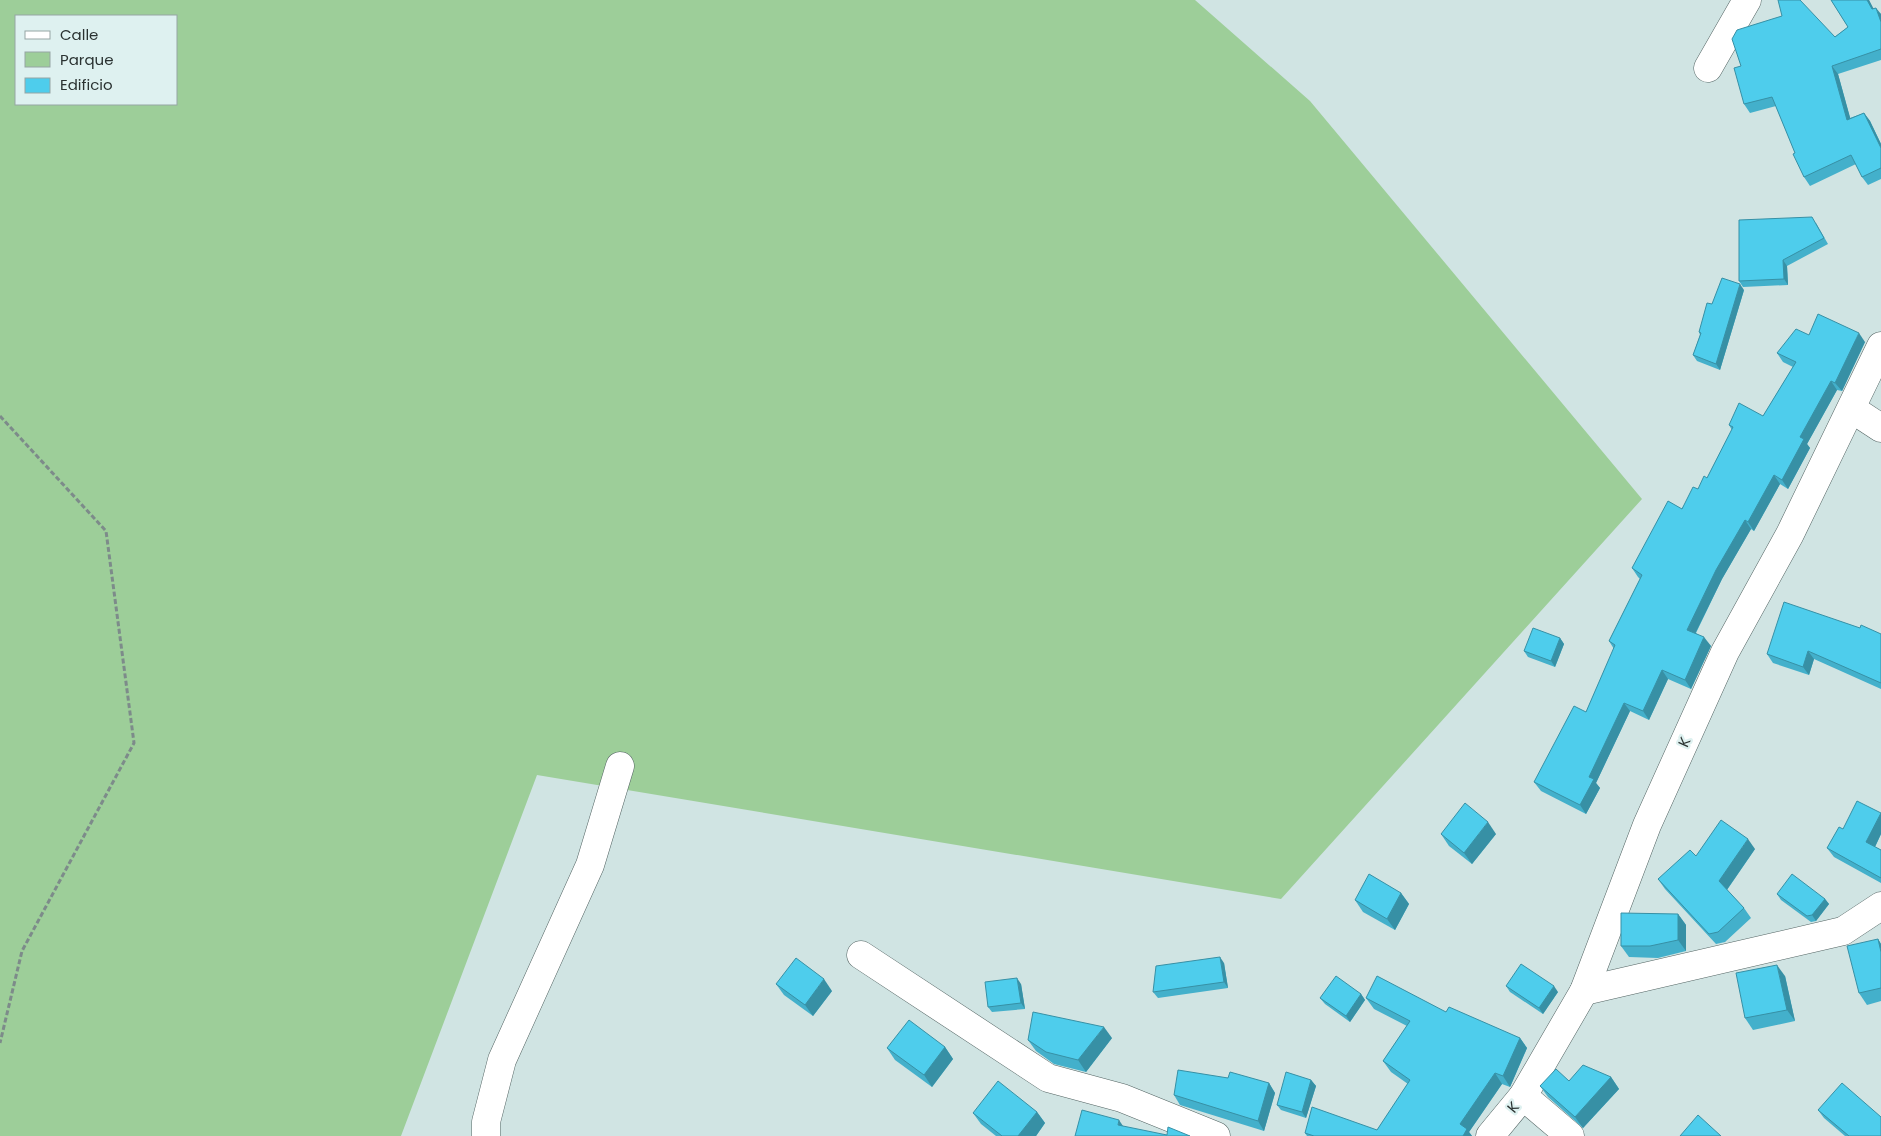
<svg xmlns="http://www.w3.org/2000/svg" width="1881" height="1136" font-family="Poppins,sans-serif">
	<rect width="100%" height="100%" fill="#d0e4e3"/>
	<path fill="#9dce99" fill-rule="evenodd" d="M 0,0 L 1195,0 L 1310,101 L 1642,499 L 1281,899 L 537,775 L 401,1136 L 0,1136 ZM 16,16 L 176,16 L 176,104 L 16,104 Z"/>
	<g fill="none" stroke-linecap="round" stroke-linejoin="round">
		<defs>
			<g id="street">
				<polyline points="1708,68 1747,0"/>
				<polyline points="1852,409 1881,428"/>
				<polyline points="861,955 1048,1078 1122,1098 1216,1136"/>
				<polyline points="1584,991 1843,931 1881,906"/>
				<polyline points="1523,1096 1570,1136"/>
				<polyline points="486,1136 486,1122 502,1060 590,865 620,766"/>
				<polyline points="1490,1136 1523,1096 1584,991 1647,825 1725,652 1790,534 1881,346"/>
			</g>
		</defs>
		<use href="#street" stroke="#536463" stroke-width="29"/>
		<polyline stroke="#7d8b8a" stroke-width="3" stroke-dasharray="5 2.5" stroke-linecap="butt" points="0,416 106,531 134,743 22,951 0,1043"/>
		<use href="#street" stroke="#fff" stroke-width="28"/>
	</g>
	<g fill="#43b0cb">
		<polygon points="1831,0 1869,0 1873,9 1881,14 1881,60 1838,74 1850,118 1864,113 1870,121 1881,144 1881,179 1868,185 1862,177 1856,164 1810,186 1804,177 1795,153 1776,106 1750,113 1744,104 1848,27"/>
		<polygon points="1816,223 1828,244 1787,266 1788,285 1743,287 1739,281"/>
		<polygon points="1744,290 1720,370 1697,361 1693,355 1700,335 1699,332 1712,304"/>
		<polygon points="1809,335 1865,342 1842,391 1837,390 1807,444 1810,448 1788,489 1780,484 1754,531 1751,529 1722,579 1696,633 1711,646 1691,689 1668,679 1649,720 1630,711 1596,783 1600,788 1586,814 1541,791 1534,782 1586,712 1614,649 1609,641 1640,579 1638,577 1632,568 1707,478 1732,430 1729,425 1763,416 1793,367 1783,362 1777,353"/>
		<polygon points="1881,634 1881,689 1814,659 1809,675 1773,663 1767,654"/>
		<polygon points="1560,638 1564,644 1555,667 1528,657 1524,651"/>
		<polygon points="1881,813 1881,834 1875,847 1881,850 1881,883 1834,857 1827,848 1843,829"/>
		<polygon points="1441,834 1496,834 1472,864 1449,846"/>
		<polygon points="1755,849 1727,890 1744,908 1751,918 1725,942 1716,944 1665,889 1658,879 1696,856"/>
		<polygon points="1401,893 1409,904 1395,930 1363,912 1355,900"/>
		<polygon points="1777,894 1825,899 1829,904 1816,921 1811,922 1781,900"/>
		<polygon points="1678,914 1686,925 1686,951 1658,958 1629,957 1621,946"/>
		<polygon points="1878,939 1881,944 1881,1001 1867,1005 1859,993"/>
		<polygon points="1224,963 1228,988 1158,998 1153,992"/>
		<polygon points="1785,976 1795,1021 1753,1030 1745,1018"/>
		<polygon points="776,984 832,991 813,1016 784,995"/>
		<polygon points="1021,984 1025,1009 992,1012 988,1007"/>
		<polygon points="1506,986 1558,992 1543,1014 1510,992"/>
		<polygon points="1361,994 1365,1000 1350,1022 1325,1004 1320,998"/>
		<polygon points="1366,998 1446,1012 1520,1038 1527,1048 1510,1087 1502,1084 1469,1132 1472,1136 1307,1136 1305,1133 1377,1130 1408,1084 1391,1072 1383,1061 1407,1026 1374,1009"/>
		<polygon points="1112,1038 1086,1072 1054,1064 1036,1051 1028,1040"/>
		<polygon points="945,1047 953,1059 932,1087 895,1060 887,1048"/>
		<polygon points="1611,1077 1619,1089 1583,1128 1548,1097 1540,1086 1569,1081"/>
		<polygon points="1228,1078 1269,1083 1275,1093 1264,1131 1180,1105 1174,1095"/>
		<polygon points="1311,1080 1316,1086 1306,1118 1281,1110 1277,1105"/>
		<polygon points="1818,1110 1881,1136 1845,1136 1824,1118"/>
		<polygon points="1037,1112 1045,1123 1036,1136 996,1136 981,1124 973,1113"/>
	</g>
	<g fill="#3790a5">
		<polygon points="1867,0 1869,0 1878,17 1872,9"/>
		<polygon points="1876,8 1881,14 1881,22"/>
		<polygon points="1832,66 1838,74 1853,128 1847,120"/>
		<polygon points="1864,113 1870,121 1881,144 1881,148"/>
		<polygon points="1783,260 1787,266 1788,285 1784,279"/>
		<polygon points="1740,284 1744,290 1720,370 1716,364"/>
		<polygon points="1859,333 1865,342 1842,391 1835,383"/>
		<polygon points="1831,381 1837,390 1807,444 1810,448 1788,489 1782,480 1800,437"/>
		<polygon points="1774,475 1780,484 1754,531 1748,522"/>
		<polygon points="1745,520 1751,529 1722,579 1693,638 1687,630 1716,570"/>
		<polygon points="1704,637 1711,646 1691,689 1685,680"/>
		<polygon points="1560,638 1564,644 1555,667 1551,661"/>
		<polygon points="1808,651 1814,659 1809,675 1803,667"/>
		<polygon points="1662,670 1668,679 1649,720 1643,711"/>
		<polygon points="1624,703 1630,711 1596,783 1600,788 1586,814 1580,805 1589,777"/>
		<polygon points="1881,813 1881,834 1873,851 1866,842"/>
		<polygon points="1488,822 1496,834 1472,864 1464,853"/>
		<polygon points="1748,839 1755,849 1726,891 1719,881"/>
		<polygon points="1401,893 1409,904 1395,930 1387,919"/>
		<polygon points="1825,899 1829,904 1816,921 1812,915"/>
		<polygon points="1678,914 1686,925 1686,951 1678,940"/>
		<polygon points="1878,939 1881,944 1881,952"/>
		<polygon points="1220,957 1224,963 1228,988 1224,982"/>
		<polygon points="1777,965 1785,976 1795,1021 1787,1010"/>
		<polygon points="1017,978 1021,984 1025,1009 1021,1003"/>
		<polygon points="824,979 832,991 813,1016 805,1005"/>
		<polygon points="1554,986 1558,992 1543,1014 1539,1008"/>
		<polygon points="1361,994 1365,1000 1350,1022 1346,1016"/>
		<polygon points="1104,1027 1112,1038 1086,1072 1078,1060"/>
		<polygon points="1520,1038 1527,1048 1510,1087 1503,1076"/>
		<polygon points="945,1047 953,1059 932,1087 924,1075"/>
		<polygon points="1495,1073 1502,1084 1469,1132 1472,1136 1463,1136 1460,1124"/>
		<polygon points="1611,1077 1619,1089 1583,1128 1575,1117"/>
		<polygon points="1311,1080 1316,1086 1306,1118 1302,1112"/>
		<polygon points="1269,1083 1275,1093 1264,1131 1258,1121"/>
		<polygon points="1037,1112 1045,1123 1036,1136 1018,1136"/>
		<polygon points="1119,1120 1125,1129 1118,1125"/>
	</g>
	<g fill="#4ecdec" stroke="#3790a5">
		<polygon points="1778,0 1800,0 1835,37 1848,27 1831,0 1867,0 1872,9 1876,8 1881,22 1881,49 1832,66 1847,120 1864,113 1881,148 1881,168 1862,177 1851,155 1804,177 1793,154 1795,153 1772,97 1744,104 1734,68 1741,66 1732,39 1737,30 1782,16"/>
		<polygon points="1812,217 1824,238 1783,260 1784,279 1739,281 1739,220"/>
		<polygon points="1722,278 1740,284 1716,364 1693,355 1701,333 1699,332 1707,303 1712,304"/>
		<polygon points="1818,314 1859,333 1835,383 1831,381 1800,437 1804,439 1782,480 1774,475 1748,522 1745,520 1716,570 1687,630 1704,637 1685,680 1662,670 1643,711 1624,703 1589,777 1594,779 1580,805 1534,782 1574,706 1586,712 1615,645 1609,641 1642,575 1632,568 1668,501 1682,509 1693,487 1698,489 1704,476 1707,478 1733,427 1729,425 1739,403 1763,416 1796,362 1777,353 1796,329 1809,335"/>
		<polygon points="1784,602 1860,628 1861,625 1881,634 1881,683 1808,651 1803,667 1767,654"/>
		<polygon points="1533,628 1560,638 1551,661 1524,651"/>
		<polygon points="1857,801 1881,813 1866,842 1881,850 1881,878 1827,848 1839,827 1843,829"/>
		<polygon points="1465,803 1488,822 1464,853 1441,834"/>
		<polygon points="1721,820 1748,839 1719,881 1744,908 1718,932 1709,934 1658,879 1690,850 1696,856"/>
		<polygon points="1369,874 1401,893 1387,919 1355,900"/>
		<polygon points="1792,874 1825,899 1812,915 1807,916 1777,894"/>
		<polygon points="1621,913 1678,914 1678,940 1650,946 1621,946"/>
		<polygon points="1878,939 1881,952 1881,988 1859,993 1847,946"/>
		<polygon points="1220,957 1224,982 1153,992 1156,966"/>
		<polygon points="796,958 824,979 805,1005 776,984"/>
		<polygon points="1521,964 1554,986 1539,1008 1506,986"/>
		<polygon points="1777,965 1787,1010 1745,1018 1736,973"/>
		<polygon points="1336,976 1361,994 1346,1016 1320,998"/>
		<polygon points="1377,976 1446,1012 1449,1007 1520,1038 1503,1076 1495,1073 1460,1124 1467,1129 1463,1136 1314,1136 1305,1133 1312,1107 1377,1130 1410,1080 1383,1061 1410,1021 1366,998"/>
		<polygon points="1017,978 1021,1003 988,1007 985,982"/>
		<polygon points="1033,1012 1104,1027 1078,1060 1046,1052 1028,1040"/>
		<polygon points="909,1020 945,1047 924,1075 887,1048"/>
		<polygon points="1583,1065 1611,1077 1575,1117 1540,1086 1556,1069 1569,1081"/>
		<polygon points="1178,1070 1228,1078 1230,1072 1269,1083 1258,1121 1174,1095"/>
		<polygon points="1286,1072 1311,1080 1302,1112 1277,1105"/>
		<polygon points="998,1081 1037,1112 1018,1136 1002,1136 973,1113"/>
		<polygon points="1842,1083 1881,1117 1881,1136 1849,1136 1818,1110"/>
		<polygon points="1082,1110 1119,1120 1118,1125 1167,1135 1168,1127 1190,1136 1075,1136"/>
		<polygon points="1698,1115 1721,1136 1680,1136"/>
	</g>
	<g text-anchor="middle" dominant-baseline="central" stroke-width="4.5" stroke-linejoin="round" paint-order="stroke">
		<g font-size="15" fill="#2a3231" stroke="#def1f0">
			<text transform="translate(1684 742) rotate(-66)">K</text>
			<text transform="translate(1513 1107) rotate(-50)">K</text>
		</g>
	</g>
	<rect x="15" y="15" width="162" height="90" fill="#def1f0" stroke="#96a5a4"/>
	<rect x="25" y="31" width="25" height="8" fill="#ffffff" stroke="#96a5a4"/>
	<text x="60" y="40" font-size="15" fill="#2a3231">Calle</text>
	<rect x="25" y="52" width="25" height="15" fill="#9dce99" stroke="#96a5a4"/>
	<text x="60" y="65" font-size="15" fill="#2a3231">Parque</text>
	<rect x="25" y="78" width="25" height="15" fill="#4ecdec" stroke="#96a5a4"/>
	<text x="60" y="90" font-size="15" fill="#2a3231">Edificio</text>
</svg>
